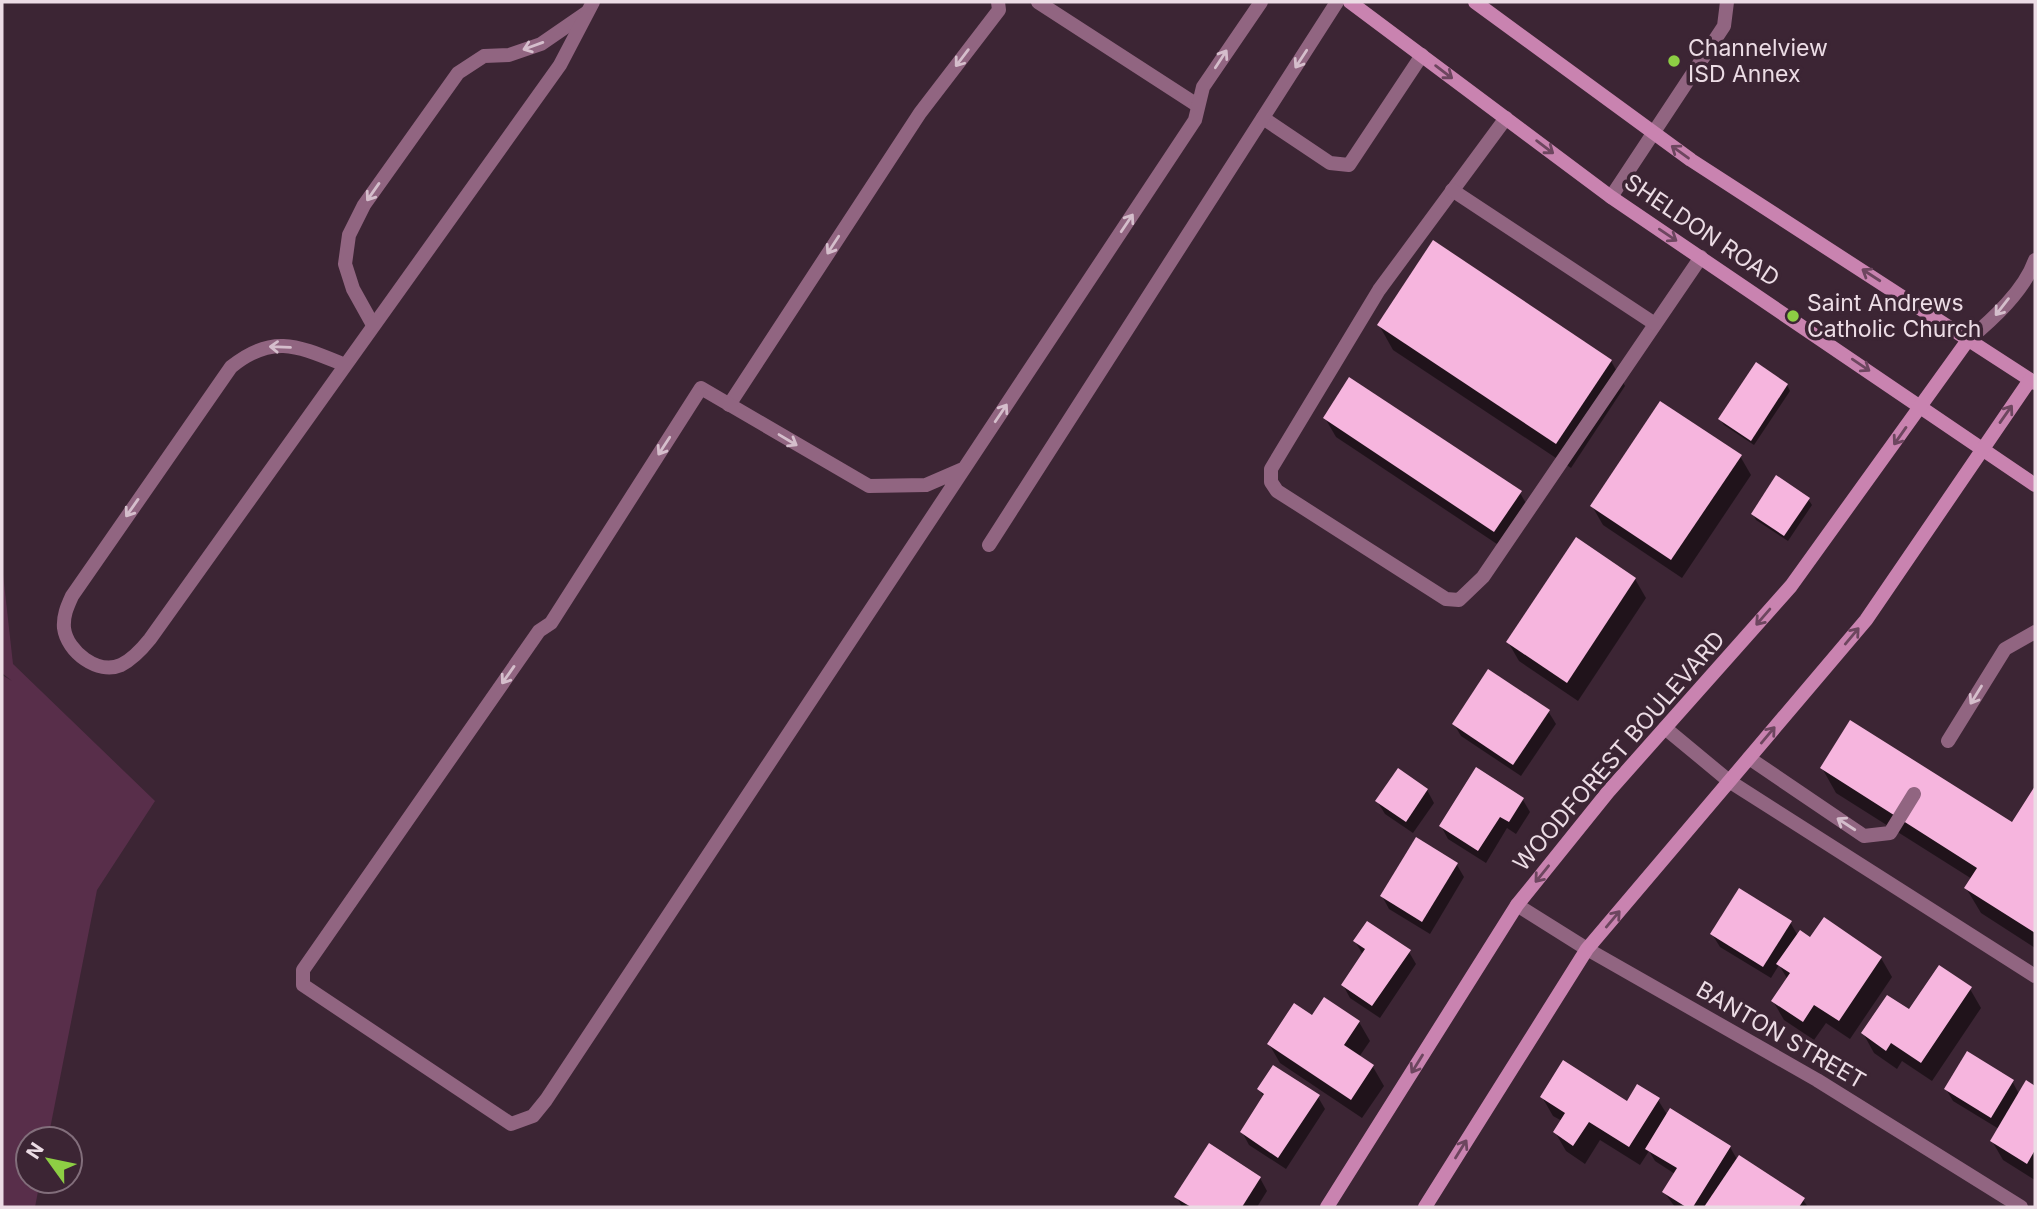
<svg xmlns="http://www.w3.org/2000/svg" width="2037" height="1209" font-family="Inter,sans-serif">
	<rect width="100%" height="100%" fill="#3c2534"/>
	<polygon fill="#582e4a" points="2,565 13,664 155,801 97,890 48,1139 28,1139 28,1181 40,1181 35,1207 2,1207 2,675 12,681 2,673"/>
	<g fill="#0007">
		<polygon points="1379,325 1611,361 1625,386 1571,468 1393,350"/>
		<polygon points="1787,385 1790,391 1754,445 1724,425 1720,419"/>
		<polygon points="1325,418 1520,493 1531,512 1506,550 1336,437"/>
		<polygon points="1740,456 1751,475 1682,578 1603,525 1592,506"/>
		<polygon points="1808,499 1812,505 1788,541 1756,520 1753,514"/>
		<polygon points="1635,579 1646,598 1578,701 1519,661 1508,642"/>
		<polygon points="1548,711 1556,724 1521,776 1461,736 1454,724"/>
		<polygon points="1822,768 2013,825 2035,789 2035,948 1981,913 1966,888 1972,879 1836,793"/>
		<polygon points="1427,790 1434,803 1413,833 1385,814 1377,801"/>
		<polygon points="1523,800 1530,812 1516,834 1507,828 1486,863 1448,839 1441,826"/>
		<polygon points="1417,839 1457,865 1464,877 1430,934 1389,909 1382,896"/>
		<polygon points="1790,922 1798,936 1881,958 1892,977 1850,1039 1826,1023 1814,1040 1784,1020 1773,1001 1788,980 1779,965 1771,978 1720,947 1712,934"/>
		<polygon points="1355,941 1409,952 1416,964 1380,1018 1350,998 1343,985 1363,955"/>
		<polygon points="1970,989 1981,1008 1932,1081 1902,1061 1897,1069 1874,1053 1863,1033"/>
		<polygon points="1312,1017 1359,1022 1370,1041 1359,1057 1373,1067 1384,1086 1362,1118 1280,1063 1269,1044"/>
		<polygon points="2012,1081 2019,1094 2026,1082 2035,1088 2035,1180 2003,1160 1992,1141 1999,1129 1953,1101 1946,1089"/>
		<polygon points="1259,1089 1318,1097 1325,1109 1286,1169 1249,1145 1242,1132 1264,1097"/>
		<polygon points="1542,1097 1627,1103 1658,1100 1668,1116 1730,1147 1738,1161 1803,1200 1808,1207 1675,1207 1664,1192 1675,1174 1655,1161 1649,1151 1640,1165 1600,1140 1585,1164 1566,1151 1555,1132 1562,1121 1553,1116"/>
		<polygon points="1260,1178 1267,1191 1257,1207 1182,1207 1177,1197"/>
	</g>
	<g fill="#f6b5de">
		<polygon points="1433,240 1612,360 1556,444 1377,325"/>
		<polygon points="1756,362 1788,384 1751,441 1718,419"/>
		<polygon points="1349,377 1522,491 1494,532 1323,418"/>
		<polygon points="1660,401 1742,455 1671,560 1590,506"/>
		<polygon points="1776,475 1810,498 1784,536 1751,514"/>
		<polygon points="1576,537 1636,578 1567,683 1506,642"/>
		<polygon points="1488,669 1550,710 1513,765 1452,724"/>
		<polygon points="1850,720 2012,822 2035,786 2035,933 1964,888 1977,868 1820,768"/>
		<polygon points="1476,767 1524,798 1509,822 1500,817 1478,851 1439,826"/>
		<polygon points="1398,768 1428,789 1406,822 1375,801"/>
		<polygon points="1416,837 1458,863 1422,922 1380,896"/>
		<polygon points="1739,888 1792,921 1763,967 1710,934"/>
		<polygon points="1824,917 1882,957 1839,1021 1814,1005 1803,1022 1771,1001 1790,973 1776,964 1800,930 1810,937"/>
		<polygon points="1367,921 1411,950 1372,1006 1341,985 1365,949 1353,941"/>
		<polygon points="1939,965 1972,987 1921,1063 1891,1043 1886,1051 1861,1033 1887,995 1909,1009"/>
		<polygon points="1324,997 1360,1021 1344,1045 1374,1065 1351,1100 1267,1044 1294,1003 1312,1015"/>
		<polygon points="1967,1051 2014,1080 1991,1118 1944,1089"/>
		<polygon points="1563,1060 1627,1101 1637,1084 1660,1098 1629,1147 1589,1122 1573,1146 1553,1132 1565,1113 1540,1097"/>
		<polygon points="1273,1065 1320,1095 1278,1158 1240,1132 1264,1094 1257,1089"/>
		<polygon points="2026,1080 2035,1086 2035,1150 2027,1164 1990,1141"/>
		<polygon points="1670,1108 1731,1146 1693,1207 1686,1207 1662,1192 1677,1168 1645,1149"/>
		<polygon points="1209,1143 1261,1177 1242,1207 1191,1207 1174,1197"/>
		<polygon points="1739,1155 1805,1198 1799,1207 1704,1207"/>
	</g>
	<g fill="none" stroke-linecap="round" stroke-linejoin="round">
		<g stroke="#916581" stroke-width="14">
			<polyline points="1038,2 1197,105"/>
			<polyline points="1263,118 1330,163 1349,165 1422,55"/>
			<polyline points="1506,118 1379,290 1271,469 1271,482 1277,491 1446,599 1459,600 1483,577 1701,257"/>
			<polyline points="1452,190 1655,324"/>
			<polyline points="1611,197 1724,26 1727,2"/>
			<polyline points="373,325 353,289 345,264 349,235 364,205 458,73 484,56 509,55 541,44 586,13"/>
			<path d="M 1968,340 C 1993,319 2024,291 2035,260"/>
			<path d="M 345,365 C 298,346 273,333 231,367 L 72,596 C 67,607 63,616 64,628 C 67,652 98,675 121,665 C 133,659 142,649 150,639 L 560,65 L 593,2"/>
			<polyline points="729,405 920,113 999,10 998,2"/>
			<polyline points="963,469 926,485 869,486 701,388 551,623 539,631 303,970 303,985 511,1124 533,1116 546,1100 1195,120 1203,87 1261,2"/>
			<polyline points="989,545 1337,2"/>
			<polyline points="1665,728 1729,781 2035,976"/>
			<polyline points="1948,741 2005,649 2035,632"/>
			<polyline points="1749,758 1864,836 1890,833 1914,794"/>
		</g>
		<polyline stroke="#916581" stroke-width="14" points="1517,905 1587,949 1817,1080 2021,1207"/>
		<g stroke="#c983b0" stroke-width="14">
			<polyline points="1350,2 1611,197 2035,485"/>
			<polyline points="1475,2 1691,160 2035,383"/>
			<polyline points="1327,1207 1517,905 1608,792 1791,586 1968,340"/>
			<polyline points="1425,1207 1587,949 1866,620 2030,380"/>
		</g>
	</g>
	<defs><path id="oneway-shaft" d="M-6 0H5M1.5-3L5.5 0L1.5 3" fill="none" stroke-width="1.6" stroke-linecap="round" stroke-linejoin="round" transform="scale(1.75)"/></defs>
	<g stroke="#d5becc">
		<use href="#oneway-shaft" transform="translate(533 46) rotate(160)"/>
		<use href="#oneway-shaft" transform="translate(962 58) rotate(127)"/>
		<use href="#oneway-shaft" transform="translate(1221 59) rotate(-57)"/>
		<use href="#oneway-shaft" transform="translate(1301 59) rotate(123)"/>
		<use href="#oneway-shaft" transform="translate(373 192) rotate(125)"/>
		<use href="#oneway-shaft" transform="translate(1127 223) rotate(-56)"/>
		<use href="#oneway-shaft" transform="translate(833 245) rotate(123)"/>
		<use href="#oneway-shaft" transform="translate(2002 307) rotate(128)"/>
		<use href="#oneway-shaft" transform="translate(280 347) rotate(-178)"/>
		<use href="#oneway-shaft" transform="translate(1001 413) rotate(-56)"/>
		<use href="#oneway-shaft" transform="translate(788 440) rotate(31)"/>
		<use href="#oneway-shaft" transform="translate(664 446) rotate(123)"/>
		<use href="#oneway-shaft" transform="translate(132 508) rotate(125)"/>
		<use href="#oneway-shaft" transform="translate(508 675) rotate(125)"/>
		<use href="#oneway-shaft" transform="translate(1976 695) rotate(122)"/>
		<use href="#oneway-shaft" transform="translate(1846 824) rotate(-147)"/>
	</g>
	<g stroke="#6d465f">
		<use href="#oneway-shaft" transform="translate(1444 72) rotate(37)"/>
		<use href="#oneway-shaft" transform="translate(1545 147) rotate(37)"/>
		<use href="#oneway-shaft" transform="translate(1680 152) rotate(-144)"/>
		<use href="#oneway-shaft" transform="translate(1668 235) rotate(34)"/>
		<use href="#oneway-shaft" transform="translate(1871 275) rotate(-147)"/>
		<use href="#oneway-shaft" transform="translate(1861 365) rotate(34)"/>
		<use href="#oneway-shaft" transform="translate(2006 414) rotate(-55)"/>
		<use href="#oneway-shaft" transform="translate(1900 436) rotate(125)"/>
		<use href="#oneway-shaft" transform="translate(1763 617) rotate(131)"/>
		<use href="#oneway-shaft" transform="translate(1852 636) rotate(-50)"/>
		<use href="#oneway-shaft" transform="translate(1768 735) rotate(-50)"/>
		<use href="#oneway-shaft" transform="translate(1542 874) rotate(129)"/>
		<use href="#oneway-shaft" transform="translate(1613 919) rotate(-50)"/>
		<use href="#oneway-shaft" transform="translate(1417 1064) rotate(122)"/>
		<use href="#oneway-shaft" transform="translate(1461 1149) rotate(-58)"/>
	</g>
	<g fill="#8dce44" stroke="#3c2534" stroke-width="2.5">
		<circle cx="1674" cy="61" r="7"/>
		<circle cx="1793" cy="316" r="7"/>
	</g>
	<g text-anchor="middle" dominant-baseline="central" stroke-width="7" stroke-linejoin="round" paint-order="stroke">
		<g font-size="23" fill="#ecdce5" stroke="#3c2534" text-anchor="start">
			<text x="1688" y="48">Channelview<tspan x="1688" dy="26">ISD Annex</tspan></text>
			<text x="1807" y="303">Saint Andrews<tspan x="1807" dy="26">Catholic Church</tspan></text>
		</g>
		<g font-size="23" fill="#ecdce5" stroke="#3c2534">
			<text transform="translate(1702 230) rotate(34)">SHELDON ROAD</text>
			<text transform="translate(1619 751) rotate(-49)">WOODFOREST BOULEVARD</text>
			<text transform="translate(1781 1035) rotate(30)">BANTON STREET</text>
		</g>
	</g>
	<rect width="2037" height="1209" fill="none" stroke="#ecdce5" stroke-width="7"/>
	<g transform="translate(49 1160) rotate(303)"><circle r="33" fill="#3c2534" stroke="#826e7b" stroke-width="2"/>
	<path d="M0-5L12 26L0 18L-12 26Z" fill="#8dce44"/>
	<text y="-10" font-size="19" font-weight="bold" text-anchor="middle" fill="#ecdce5">N</text>
	</g>
</svg>
